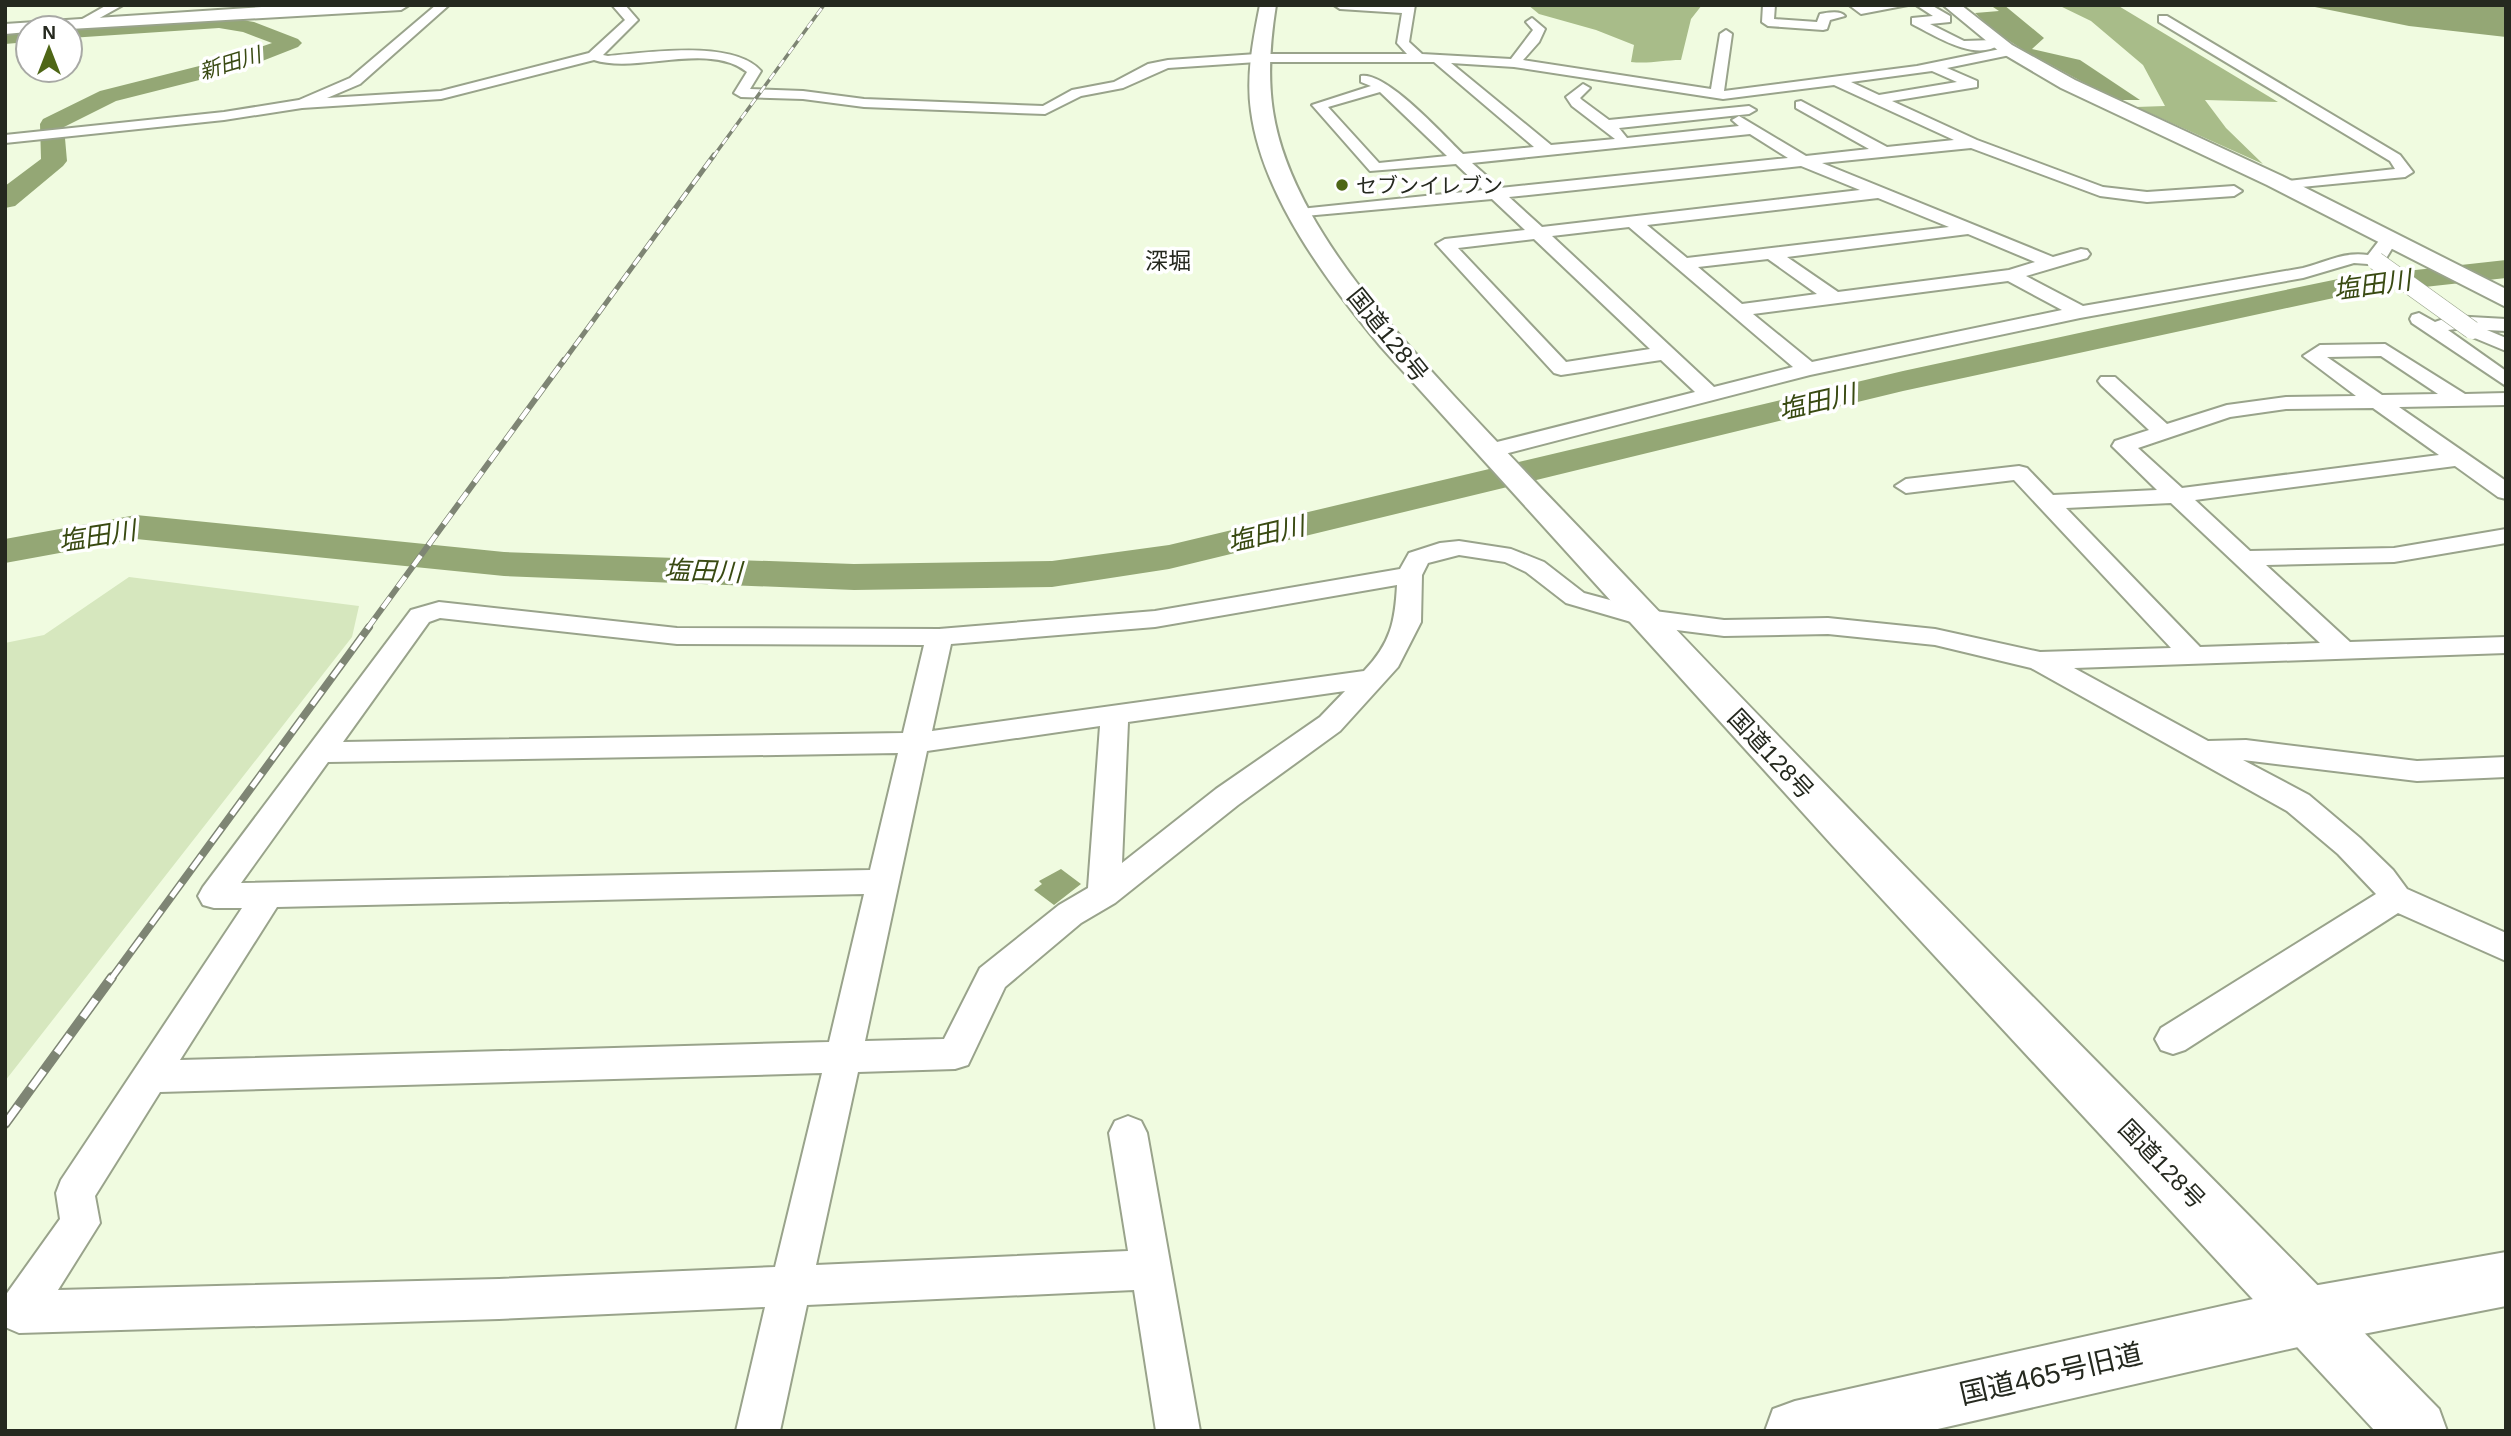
<svg xmlns="http://www.w3.org/2000/svg" width="2511" height="1436" font-family="Arial,'Noto Sans JP',sans-serif">
	<rect width="100%" height="100%" fill="#f0fbe0"/>
	<polygon fill="#d6e7be" points="129,577 359,606 352,637 5,1081 5,643 44,635"/>
	<g fill="#a8bc89">
		<path d="M 1528,5 L 1702,5 L 1691,19 L 1681,60 C 1663,60 1649,64 1631,62 L 1634,45 L 1596,30 L 1539,14 Z"/>
		<polygon points="2058,5 2117,5 2278,102 2205,100 2226,128 2263,164 2136,107 2165,106 2143,65 2091,21"/>
	</g>
	<g fill="#94a775">
		<polygon points="1990,5 2004,5 2044,38 2032,49 2080,60 2140,100 2121,100 2103,93 2025,51 1994,31 1975,13 1999,11"/>
		<polygon points="2305,5 2506,5 2506,37 2409,26"/>
		<polygon points="1061,869 1081,884 1054,905 1034,890 1042,884 1039,881"/>
	</g>
	<g fill="none" stroke-linecap="round" stroke-linejoin="round">
		<g fill="#94a775" fill-rule="evenodd">
			<polygon points="219,16 254,22 298,39 302,43 298,47 239,70 116,101 64,127 67,161 63,166 15,206 5,208 5,186 41,159 40,124 43,119 100,91 223,60 272,43 243,32 219,28 70,38 70,28 63,28"/>
			<polygon points="28,30 28,42 5,44 5,32"/>
			<polygon points="2506,260 2506,278 2343,296 2102,348 1903,391 1169,569 1052,587 854,590 504,576 136,539 5,563 5,539 136,515 504,552 854,564 1052,561 1169,545 1903,371 2102,328 2343,278"/>
		</g>
		<defs>
			<g id="street">
				<polygon points="107,5 123,5 87,25 77,22"/>
				<path d="M 436,5 L 449,5 L 360,84 L 327,98 L 441,91 L 589,53 L 625,20 L 612,5 L 625,5 L 638,20 L 603,55 L 608,56 C 646,53 733,39 761,71 L 750,89 L 803,91 L 864,99 L 1043,106 L 1072,90 L 1114,82 L 1148,64 L 1168,60 L 1257,54 L 1407,54 L 1397,43 L 1402,13 L 1340,9 L 1334,5 L 1415,5 L 1409,42 L 1422,54 L 1511,59 L 1533,30 L 1526,22 L 1532,18 L 1545,29 L 1539,42 L 1523,60 L 1711,89 L 1720,34 L 1726,30 L 1732,34 L 1724,91 L 1917,66 L 2010,47 L 2016,51 L 2015,54 L 1947,68 L 1977,81 L 1977,87 L 1892,101 L 1977,140 L 2103,187 L 2147,192 L 2234,186 L 2242,191 L 2234,196 L 2147,202 L 2100,196 L 1971,148 L 1822,163 L 2053,257 L 2081,249 L 2087,250 L 2090,254 L 2087,258 L 2026,276 L 2083,306 L 2303,268 C 2326,262 2345,251 2368,255 L 2381,238 L 2387,237 L 2396,242 L 2382,265 L 2354,263 L 2303,278 L 2080,318 L 1810,375 L 1489,458 L 1481,456 L 1478,451 L 1481,446 L 1695,392 L 1661,360 L 1561,375 L 1554,373 L 1436,244 L 1445,239 L 1525,230 L 1492,199 L 1294,217 L 1292,214 L 1300,209 L 1483,190 L 1456,164 L 1370,171 L 1312,105 L 1371,86 L 1361,82 L 1361,76 C 1386,71 1444,136 1463,154 L 1534,147 L 1434,62 L 1257,62 L 1168,68 L 1123,88 L 1081,96 L 1045,114 L 864,107 L 803,99 L 741,97 L 734,93 L 747,72 C 708,41 637,74 594,60 L 441,99 L 302,108 L 224,120 L 5,143 L 5,135 L 224,112 L 299,100 L 350,78 ZM 1451,63 L 1514,67 L 1723,99 L 1834,85 L 1954,140 L 1887,147 L 1801,101 L 1796,102 L 1796,108 L 1869,149 L 1806,156 L 1739,116 L 1732,120 L 1739,126 L 1627,138 L 1619,128 L 1749,114 L 1756,110 L 1749,106 L 1609,120 L 1582,100 L 1580,98 L 1590,88 L 1583,84 L 1566,97 L 1572,106 L 1615,139 L 1551,145 ZM 1932,71 L 1957,82 L 1879,95 L 1851,82 ZM 1380,92 L 1447,156 L 1379,163 L 1328,107 ZM 1750,134 L 1788,158 L 1500,188 L 1472,163 ZM 1801,166 L 1860,190 L 1542,227 L 1509,197 ZM 1878,198 L 1949,227 L 1687,258 L 1647,225 ZM 1629,227 L 1793,367 L 1714,387 L 1552,236 ZM 1968,234 L 2035,262 L 2009,270 L 1838,292 L 1787,257 ZM 1534,239 L 1650,349 L 1566,362 L 1458,248 ZM 1768,259 L 1817,294 L 1742,304 L 1698,267 ZM 2008,281 L 2062,310 L 1812,362 L 1753,314 Z"/>
				<path d="M 1763,5 L 1775,5 L 1774,19 L 1817,22 L 1820,14 C 1827,13 1840,10 1845,16 L 1830,20 L 1827,29 L 1823,30 L 1768,26 L 1762,22 Z"/>
				<polygon points="1849,5 1908,5 1861,14"/>
				<path d="M 1916,5 L 1931,5 L 1950,16 L 1950,22 L 1930,24 L 1964,41 L 1994,40 L 2000,44 C 1976,63 1934,35 1912,24 L 1912,18 L 1933,16 Z"/>
				<polygon points="2159,16 2167,16 2400,155 2413,172 2405,177 2282,189 2280,186 2288,181 2395,169 2390,161 2159,22"/>
				<polygon points="2419,313 2435,322 2452,316 2506,319 2506,331 2487,330 2506,338 2506,351 2465,334 2464,328 2448,330 2506,371 2506,386 2412,323 2410,319 2412,315"/>
				<path d="M 2385,344 L 2465,394 L 2506,393 L 2506,405 L 2399,407 L 2506,481 L 2506,499 L 2498,497 L 2455,466 L 2195,500 L 2250,551 L 2394,548 L 2506,529 L 2506,543 L 2394,562 L 2266,565 L 2350,642 L 2506,637 L 2506,653 L 2074,668 L 2208,741 L 2246,740 L 2417,761 L 2506,757 L 2506,777 L 2417,781 L 2243,760 L 2309,795 L 2360,838 L 2393,870 L 2407,889 L 2506,933 L 2506,961 L 2398,913 L 2185,1050 L 2173,1054 L 2161,1050 L 2155,1039 L 2161,1028 L 2376,894 L 2338,854 L 2287,811 L 2031,668 L 1935,645 L 1828,634 L 1724,636 L 1645,626 L 1566,603 L 1526,572 L 1505,562 L 1459,555 L 1428,563 L 1422,575 L 1421,622 L 1398,667 L 1340,731 L 1238,805 L 1115,903 L 1081,923 L 1005,987 L 968,1065 L 955,1069 L 858,1072 L 816,1265 L 1128,1251 L 1109,1133 L 1115,1121 L 1128,1116 L 1141,1121 L 1147,1133 L 1200,1431 L 1156,1431 L 1134,1290 L 807,1305 L 780,1431 L 736,1431 L 765,1307 L 499,1319 L 19,1333 L 5,1327 L 5,1296 L 60,1219 L 56,1193 L 61,1180 L 242,908 L 214,908 L 203,905 L 198,896 L 203,887 L 411,610 L 439,602 L 677,628 L 939,629 L 1155,611 L 1400,569 L 1409,553 L 1440,543 L 1459,541 L 1511,549 L 1544,562 L 1584,593 L 1647,610 L 1724,620 L 1828,618 L 1935,629 L 2040,652 L 2171,648 L 2014,480 L 1906,493 L 1895,486 L 1906,479 L 2019,466 L 2027,468 L 2053,495 L 2157,490 L 2112,446 L 2115,441 L 2149,430 L 2101,385 L 2098,381 L 2101,377 L 2115,377 L 2167,424 L 2227,405 L 2286,397 L 2356,396 L 2303,356 L 2320,345 ZM 2381,356 L 2438,394 L 2382,395 L 2327,357 ZM 2373,408 L 2439,455 L 2182,488 L 2138,448 L 2230,417 L 2286,409 ZM 2171,503 L 2320,643 L 2200,647 L 2066,508 ZM 1397,585 C 1395,621 1391,643 1364,671 L 932,731 L 951,644 L 1155,627 ZM 440,618 L 677,644 L 924,645 L 903,733 L 343,742 L 429,622 ZM 1345,691 L 1320,717 L 1216,789 L 1122,863 L 1128,722 ZM 1100,726 L 1088,888 L 1059,905 L 980,968 L 944,1039 L 865,1041 L 927,751 ZM 898,753 L 870,870 L 241,883 L 328,762 ZM 864,894 L 829,1042 L 180,1060 L 277,907 ZM 822,1073 L 775,1267 L 499,1279 L 58,1290 L 100,1223 L 95,1196 L 160,1092 Z"/>
			</g>
			<g id="secondary">
				<polygon points="1943,5 1961,5 2012,45 2075,80 2282,176 2506,289 2506,307 2267,185 2061,88 2000,52"/>
				<polygon points="2506,1252 2506,1306 2307,1345 1929,1431 1765,1431 1773,1409 1795,1401 2307,1287"/>
			</g>
			<g id="highway">
				<polygon points="293,5 409,5 401,10 70,29 28,28 28,32 5,34 5,24"/>
				<path d="M 1260,5 L 1276,5 C 1263,87 1270,139 1310,212 C 1348,280 1401,338 1454,396 C 1517,464 1583,531 1647,599 C 1907,873 2175,1139 2439,1409 L 2447,1431 L 2375,1431 L 1832,845 L 1381,347 C 1328,283 1262,196 1251,111 C 1246,75 1253,40 1260,5 Z"/>
			</g>
		</defs>
		<use href="#street" stroke="#99a38b" stroke-width="4"/>
		<use href="#secondary" stroke="#99a38b" stroke-width="4"/>
		<use href="#highway" stroke="#99a38b" stroke-width="4"/>
		<use href="#street" fill="#fff" fill-rule="evenodd"/>
		<use href="#secondary" fill="#fff" fill-rule="evenodd"/>
		<use href="#highway" fill="#fff" fill-rule="evenodd"/>
		<defs>
			<polyline id="rail-far4" points="713,157 824,5"/>
			<polyline id="rail-far3" points="563,362 714,155"/>
			<polyline id="rail-far2" points="367,629 564,360"/>
			<polyline id="rail-far1" points="111,979 369,627"/>
			<polyline id="rail" points="5,1124 112,977"/>
		</defs>
		<use href="#rail-far4" stroke="#7e8574" stroke-width="3.5"/>
		<use href="#rail-far3" stroke="#7e8574" stroke-width="5"/>
		<use href="#rail-far2" stroke="#7e8574" stroke-width="6"/>
		<use href="#rail-far1" stroke="#7e8574" stroke-width="8"/>
		<use href="#rail" stroke="#7e8574" stroke-width="10"/>
		<use href="#rail-far4" stroke="#fff" stroke-width="2.5" stroke-dasharray="8" stroke-linecap="butt"/>
		<use href="#rail-far3" stroke="#fff" stroke-width="3.5" stroke-dasharray="10" stroke-linecap="butt"/>
		<use href="#rail-far2" stroke="#fff" stroke-width="4.5" stroke-dasharray="13" stroke-linecap="butt"/>
		<use href="#rail-far1" stroke="#fff" stroke-width="5" stroke-dasharray="17" stroke-linecap="butt"/>
		<use href="#rail" stroke="#fff" stroke-width="7" stroke-dasharray="22" stroke-linecap="butt"/>
		<defs>
			<polyline id="street-bridge" points="2376,261 2472,330"/>
		</defs>
		<use href="#street-bridge" stroke="#99a38b" stroke-width="19" stroke-linecap="butt"/>
		<use href="#street-bridge" stroke="#fff" stroke-width="18"/>
	</g>
	<circle fill="#4e6616" stroke="#fff" stroke-width="2.5" cx="1342" cy="185" r="7"/>
	<g text-anchor="middle" dominant-baseline="central" stroke-width="7" stroke-linejoin="round" paint-order="stroke">
		<g font-size="21" font-style="italic" fill="#394a12" stroke="#fff">
			<text transform="translate(230 63) rotate(-17)">新田川</text>
		</g>
		<g font-size="21" fill="#25291f" stroke="#fff" text-anchor="start">
			<text x="1356" y="185">セブンイレブン</text>
		</g>
		<g font-size="23" fill="#25291f" stroke="#fff">
			<text x="1168" y="261">深堀</text>
		</g>
		<g font-size="24" fill="#25291f" stroke="#fff">
			<text transform="translate(1388 335) rotate(51)">国道128号</text>
			<text transform="translate(1771 754) rotate(47)">国道128号</text>
			<text transform="translate(2162 1164) rotate(46)">国道128号</text>
		</g>
		<g font-size="26" font-style="italic" fill="#394a12" stroke="#fff">
			<text transform="translate(2372 285) rotate(-8)">塩田川</text>
			<text transform="translate(1817 402) rotate(-13)">塩田川</text>
			<text transform="translate(1266 534) rotate(-13)">塩田川</text>
			<text transform="translate(97 536) rotate(-9)">塩田川</text>
			<text transform="translate(703 571) rotate(2)">塩田川</text>
		</g>
		<g font-size="28" fill="#25291f" stroke="#fff">
			<text transform="translate(2051 1374) rotate(-13)">国道465号旧道</text>
		</g>
	</g>
	<rect width="2511" height="1436" fill="none" stroke="#25291f" stroke-width="14"/>
	<g transform="translate(49 49)"><circle r="33" fill="#ffffff" stroke="#a8a9a5" stroke-width="2"/>
	<path d="M0-5L12 26L0 18L-12 26Z" fill="#4e6616"/>
	<text y="-10" font-size="19" font-weight="bold" text-anchor="middle" fill="#25291f">N</text>
	</g>
</svg>
